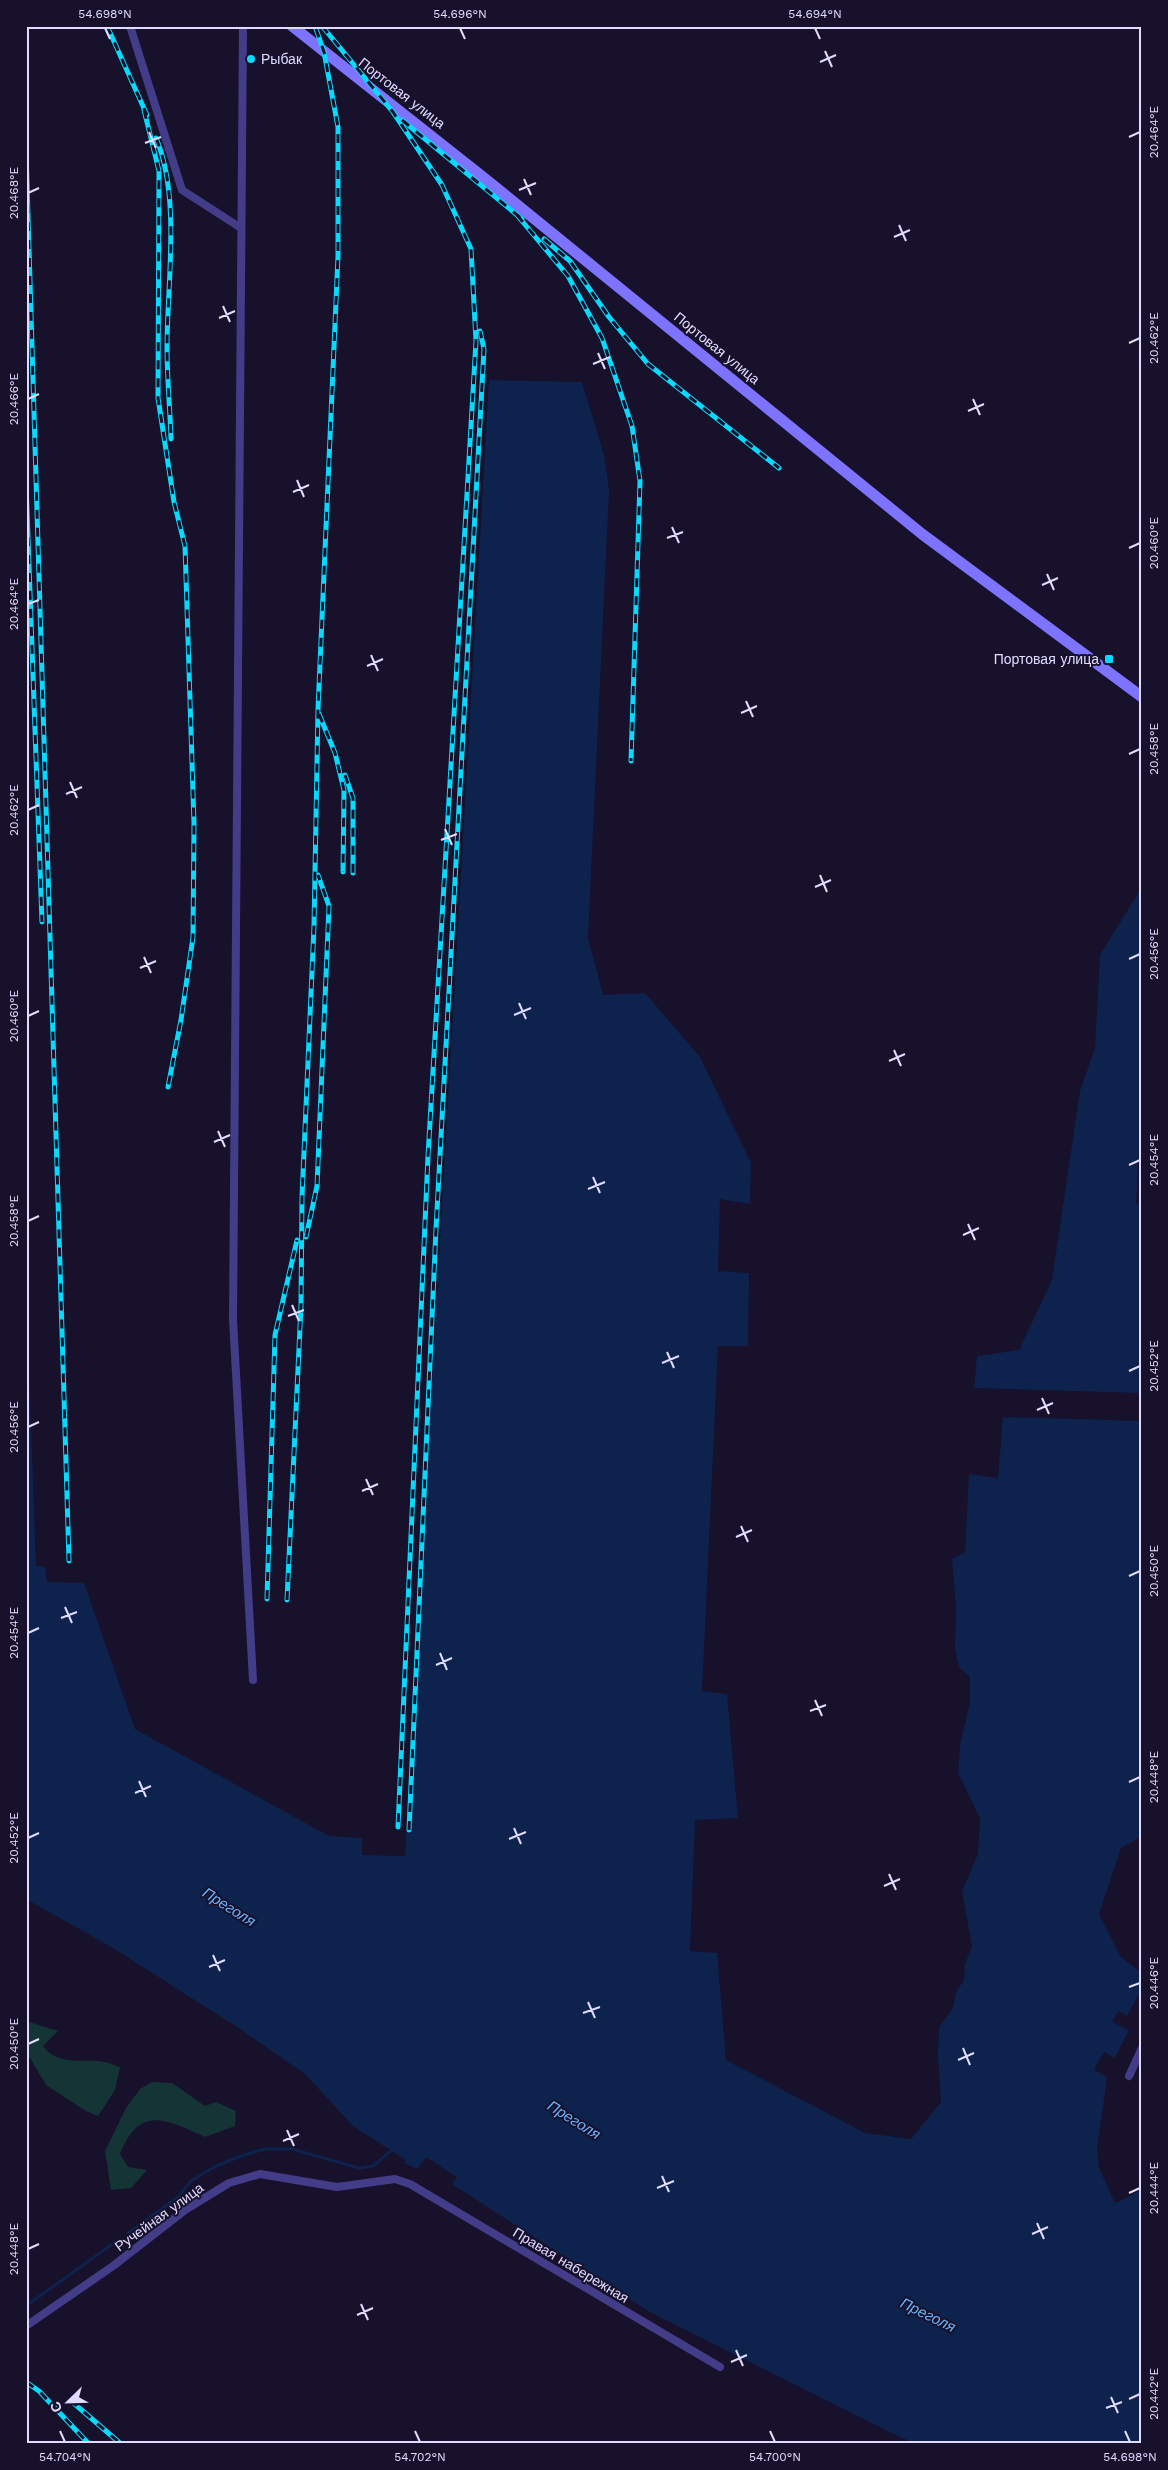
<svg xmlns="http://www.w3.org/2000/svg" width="1168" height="2470" font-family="'Work Sans',sans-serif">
	<rect width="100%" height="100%" fill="#17112b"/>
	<g fill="#143435">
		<path d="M 26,2021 L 58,2031 L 43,2046 C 56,2064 78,2060 98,2061 C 105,2061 113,2065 120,2067 L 115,2090 L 98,2116 L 86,2111 L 46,2085 L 30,2058 L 26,2058 Z"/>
		<path d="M 152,2082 L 172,2083 L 205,2106 L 216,2102 L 236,2111 L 235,2126 L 205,2137 C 167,2120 140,2104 120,2154 L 128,2167 L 147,2170 L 131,2188 L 111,2190 L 105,2151 L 126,2108 L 140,2089 Z"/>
	</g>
	<g fill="#0d224d">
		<polygon points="489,380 582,382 604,455 609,490 588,938 603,995 645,993 700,1057 751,1163 750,1204 720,1199 718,1271 749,1273 748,1346 718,1346 702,1691 727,1694 738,1818 695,1820 690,1951 717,1953 726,2060 865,2133 911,2139 941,2102 938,2056 939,2027 953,2008 956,1992 964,1980 965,1964 972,1946 962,1891 978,1854 980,1818 958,1773 960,1745 970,1702 970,1677 959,1667 955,1649 956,1607 952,1559 965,1552 969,1474 998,1478 1003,1417 1142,1421 1142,1836 1121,1848 1099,1914 1121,1957 1142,1973 1142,1997 1138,1996 1127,2016 1118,2011 1112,2022 1129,2030 1115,2058 1104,2052 1094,2070 1107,2077 1097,2150 1099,2168 1115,2203 1142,2190 1142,2444 915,2444 884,2429 648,2311 452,2184 457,2177 426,2157 417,2169 404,2163 406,2160 353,2126 305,2074 237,2027 113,1948 26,1899 26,1284 36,1566 45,1567 47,1582 84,1583 135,1729 329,1836 362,1838 362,1855 405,1856"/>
		<polygon points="1142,887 1142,1092 1136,1203 1142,1207 1142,1393 974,1388 977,1356 1019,1350 1052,1280 1080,1091 1095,1048 1100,955"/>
	</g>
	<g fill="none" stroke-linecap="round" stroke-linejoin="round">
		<g stroke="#0d224d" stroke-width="3">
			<polyline points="128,2233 177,2198 191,2181 214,2167 241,2156 265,2149 292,2149 359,2168 373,2166 392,2150"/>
			<polyline points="26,2306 118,2240"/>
		</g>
		<g stroke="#433d89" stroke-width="8">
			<polyline points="130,26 182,190 241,228"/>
			<polyline points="243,26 233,1319 253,1680"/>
			<polyline points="1129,2076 1142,2048"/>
			<polyline points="26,2326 113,2266 185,2210 229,2183 260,2174 337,2187 395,2179 410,2184 720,2367"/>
		</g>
		<polyline stroke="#7d73fe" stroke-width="11" points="292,26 483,177 922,534 1142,697"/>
		<defs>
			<g id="rail">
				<polyline points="107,26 147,115"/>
				<polyline points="322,26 393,112 442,185 471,249 476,341 428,1156 398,1827"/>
				<polyline points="144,110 159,171 158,398 174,502 185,546 194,824 193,937 181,1020 168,1087"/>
				<polyline points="402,120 522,219"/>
				<path d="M 156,138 C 181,197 167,284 167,347 C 167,378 170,408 171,439"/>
				<polyline points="26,150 69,1561"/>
				<polyline points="517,215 568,276 602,338 632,426 640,481 631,761"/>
				<polyline points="544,239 570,261 609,317 648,364 779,468"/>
				<polyline points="26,483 42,922"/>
				<polyline points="319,714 335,753 344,790 343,872"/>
				<polyline points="345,775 353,798 353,873"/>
				<polyline points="306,1237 317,1186 329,906 318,875"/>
				<polyline points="267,1599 275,1335 297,1240"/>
				<polyline points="287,1600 301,1306 302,1197 314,926 318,709 338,256 338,127 324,52 315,26"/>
				<polyline points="409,1830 436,1229 484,349 480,331"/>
				<polyline points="26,2382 39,2391 89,2444"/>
				<polyline points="70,2400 121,2444"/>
			</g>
		</defs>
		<use href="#rail" stroke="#08dafd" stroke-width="5"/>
		<use href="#rail" stroke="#17112b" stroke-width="3" stroke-dasharray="9" stroke-linecap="butt"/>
	</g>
	<path fill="none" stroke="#e1dbff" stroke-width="2" d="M 105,28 L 110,39M 460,28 L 465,39M 815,28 L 820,39M 825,51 L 832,67M 820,62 L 836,55M 149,132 L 156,148M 1129,137 L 1140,132M 145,143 L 161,137M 524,179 L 531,195M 519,190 L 536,183M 28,193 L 39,188M 899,225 L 906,241M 894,237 L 910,230M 223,306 L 230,322M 219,318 L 235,311M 1129,343 L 1140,338M 598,353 L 605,369M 593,364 L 610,357M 28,399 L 39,394M 973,399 L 980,415M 968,411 L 984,404M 297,480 L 304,497M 293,492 L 309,485M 672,527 L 679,543M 667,538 L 683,532M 1129,548 L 1140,543M 1047,574 L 1054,590M 1042,585 L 1058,578M 28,604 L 39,600M 371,655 L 378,671M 367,666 L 383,659M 746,701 L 753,717M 741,713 L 757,706M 1129,754 L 1140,749M 70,782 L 77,798M 66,794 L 82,787M 28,810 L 39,805M 445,829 L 452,845M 441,840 L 457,834M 820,875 L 827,892M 815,887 L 831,880M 144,957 L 151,973M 1129,959 L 1140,954M 140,968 L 156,961M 519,1003 L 526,1019M 514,1015 L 531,1008M 28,1016 L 39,1011M 894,1050 L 901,1066M 889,1061 L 905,1054M 218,1131 L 225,1147M 214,1142 L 230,1135M 1129,1165 L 1140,1160M 593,1177 L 600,1193M 588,1189 L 605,1182M 28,1221 L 39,1216M 968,1224 L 975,1240M 963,1235 L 979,1228M 292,1305 L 299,1321M 288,1316 L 304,1310M 667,1352 L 674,1368M 662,1363 L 679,1356M 1129,1371 L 1140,1366M 1042,1398 L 1049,1414M 1037,1410 L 1053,1403M 28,1427 L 39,1422M 366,1479 L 373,1495M 362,1491 L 378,1484M 741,1526 L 748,1542M 736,1537 L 752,1530M 1129,1576 L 1140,1571M 65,1607 L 72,1623M 61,1618 L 77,1612M 28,1633 L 39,1628M 440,1653 L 447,1670M 436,1665 L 452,1658M 815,1700 L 822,1716M 810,1711 L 826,1705M 139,1781 L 146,1797M 1129,1782 L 1140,1777M 135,1793 L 151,1786M 514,1828 L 521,1844M 28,1838 L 39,1833M 509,1839 L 526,1832M 889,1874 L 896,1890M 884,1886 L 900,1879M 213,1955 L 220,1971M 209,1967 L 225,1960M 1129,1987 L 1140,1983M 588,2002 L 595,2018M 583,2013 L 600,2007M 28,2044 L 39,2039M 963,2048 L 970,2065M 958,2060 L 974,2053M 287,2130 L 294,2146M 283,2141 L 299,2134M 662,2176 L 669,2192M 657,2188 L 674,2181M 1129,2193 L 1140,2188M 1037,2223 L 1044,2239M 1032,2234 L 1048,2227M 28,2249 L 39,2244M 361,2304 L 368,2320M 357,2315 L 373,2308M 736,2350 L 743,2366M 731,2362 L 747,2355M 1111,2397 L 1118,2413M 1129,2399 L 1140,2394M 1106,2408 L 1122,2402M 60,2431 L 65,2442M 415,2431 L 420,2442M 770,2431 L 775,2442M 1125,2431 L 1130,2442"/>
	<g fill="#08dafd" stroke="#17112b" stroke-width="2">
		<circle cx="251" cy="59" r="5"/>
		<rect x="1104" y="654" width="10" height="10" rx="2.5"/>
	</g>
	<g text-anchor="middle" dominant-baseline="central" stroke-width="4" stroke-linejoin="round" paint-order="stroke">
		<g font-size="14" fill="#e1dbff" stroke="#17112b" text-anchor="start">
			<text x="261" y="59">Рыбак</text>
			<text x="1099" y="659" text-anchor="end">Портовая улица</text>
		</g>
		<g font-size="14" fill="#e1dbff" stroke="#17112b">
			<text transform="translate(402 93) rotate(38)">Портовая улица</text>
			<text transform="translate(717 348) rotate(39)">Портовая улица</text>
			<text transform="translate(159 2217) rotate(-36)">Ручейная улица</text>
			<text transform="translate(571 2265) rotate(31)">Правая набережная</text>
		</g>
		<g font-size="15" font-style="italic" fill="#6ab3fe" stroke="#17112b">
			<text transform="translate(229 1907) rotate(32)">Преголя</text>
			<text transform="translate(574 2120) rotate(32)">Преголя</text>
			<text transform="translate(928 2315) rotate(26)">Преголя</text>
		</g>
	</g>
	<rect width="1168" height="2470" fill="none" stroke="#17112b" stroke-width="55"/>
	<g transform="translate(68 2402) rotate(247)" stroke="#17112b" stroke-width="4" paint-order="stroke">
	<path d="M0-4L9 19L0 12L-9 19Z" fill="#e1dbff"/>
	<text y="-8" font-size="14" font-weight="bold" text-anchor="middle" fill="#e1dbff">С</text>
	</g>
	<rect x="28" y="28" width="1112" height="2414" fill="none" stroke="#e1dbff" stroke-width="2"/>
	<g font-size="12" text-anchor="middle" fill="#e1dbff">
		<text x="105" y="18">54.698°N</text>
		<text x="460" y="18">54.696°N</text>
		<text x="815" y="18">54.694°N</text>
		<text transform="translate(1154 132) rotate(-90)" y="4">20.464°E</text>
		<text transform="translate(14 193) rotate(-90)" y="4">20.468°E</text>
		<text transform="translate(1154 338) rotate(-90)" y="4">20.462°E</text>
		<text transform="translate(14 399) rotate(-90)" y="4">20.466°E</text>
		<text transform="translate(1154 543) rotate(-90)" y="4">20.460°E</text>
		<text transform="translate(14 604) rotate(-90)" y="4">20.464°E</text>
		<text transform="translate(1154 749) rotate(-90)" y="4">20.458°E</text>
		<text transform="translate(14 810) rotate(-90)" y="4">20.462°E</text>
		<text transform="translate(1154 954) rotate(-90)" y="4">20.456°E</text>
		<text transform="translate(14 1016) rotate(-90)" y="4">20.460°E</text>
		<text transform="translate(1154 1160) rotate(-90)" y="4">20.454°E</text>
		<text transform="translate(14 1221) rotate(-90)" y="4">20.458°E</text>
		<text transform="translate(1154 1366) rotate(-90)" y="4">20.452°E</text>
		<text transform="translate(14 1427) rotate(-90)" y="4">20.456°E</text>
		<text transform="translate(1154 1571) rotate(-90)" y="4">20.450°E</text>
		<text transform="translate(14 1633) rotate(-90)" y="4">20.454°E</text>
		<text transform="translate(1154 1777) rotate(-90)" y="4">20.448°E</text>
		<text transform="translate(14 1838) rotate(-90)" y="4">20.452°E</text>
		<text transform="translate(1154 1983) rotate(-90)" y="4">20.446°E</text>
		<text transform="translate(14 2044) rotate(-90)" y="4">20.450°E</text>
		<text transform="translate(1154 2188) rotate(-90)" y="4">20.444°E</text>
		<text transform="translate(14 2249) rotate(-90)" y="4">20.448°E</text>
		<text transform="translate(1154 2394) rotate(-90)" y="4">20.442°E</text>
		<text x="65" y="2461">54.704°N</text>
		<text x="420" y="2461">54.702°N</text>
		<text x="775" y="2461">54.700°N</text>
		<text x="1130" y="2461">54.698°N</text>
	</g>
</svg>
